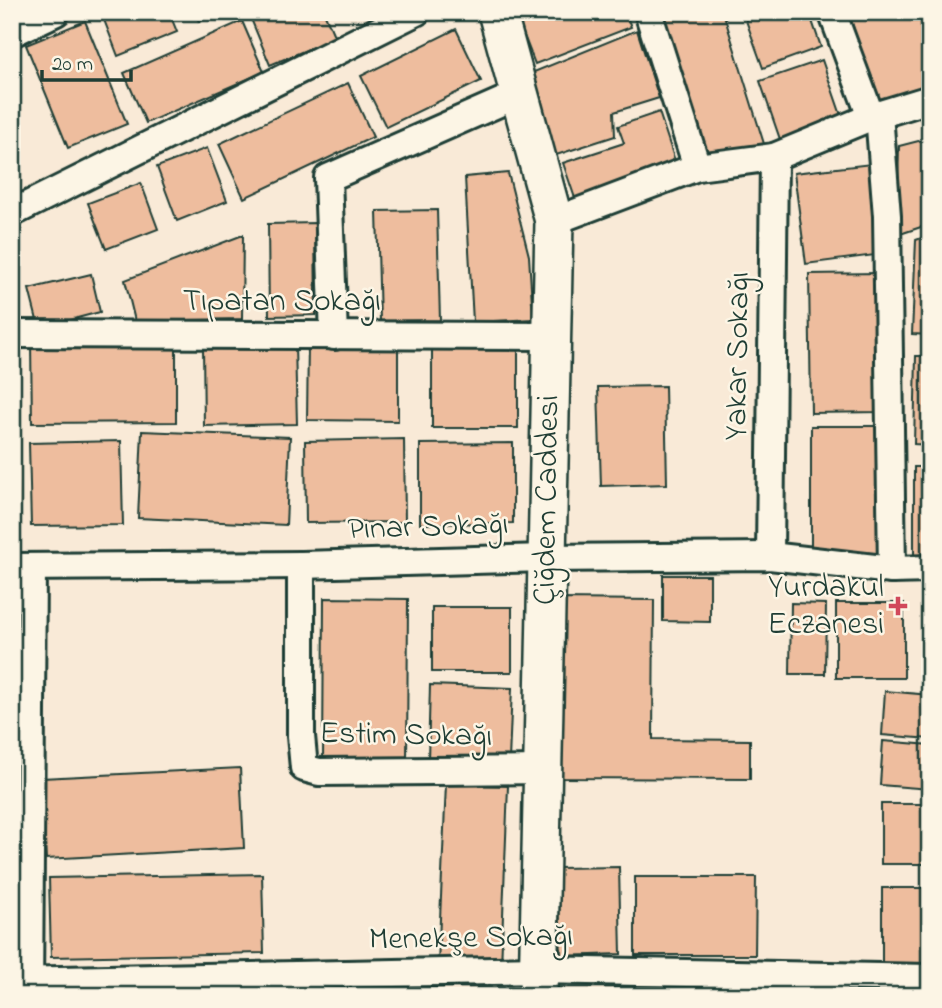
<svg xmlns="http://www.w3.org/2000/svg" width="942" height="1008" font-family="'Indie Flower',sans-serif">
	<rect width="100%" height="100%" fill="#f9ead7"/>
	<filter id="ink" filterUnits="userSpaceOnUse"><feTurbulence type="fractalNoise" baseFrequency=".0143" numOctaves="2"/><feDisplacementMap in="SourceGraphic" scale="14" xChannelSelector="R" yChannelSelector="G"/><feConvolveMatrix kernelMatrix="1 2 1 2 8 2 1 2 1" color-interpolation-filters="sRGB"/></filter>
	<g filter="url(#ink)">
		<g fill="#eebd9e" stroke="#1f3d34" stroke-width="2">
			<polygon points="101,12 169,12 177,32 118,56"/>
			<polygon points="195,12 222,12 199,22"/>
			<polygon points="252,12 324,12 335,38 270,65 249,14"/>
			<polygon points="515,12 625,12 631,27 535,64"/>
			<polygon points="660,12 723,12 765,147 707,165"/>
			<polygon points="743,12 809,12 821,47 763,68"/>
			<polygon points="863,12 929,12 930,96 878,111 850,16"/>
			<polygon points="85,21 127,124 68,148 26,45"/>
			<polygon points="242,21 264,72 146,123 124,73"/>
			<polygon points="456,29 481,81 386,127 361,76"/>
			<polygon points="637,30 659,98 614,112 615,136 550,157 524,76"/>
			<polygon points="822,60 844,124 782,145 760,81"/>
			<polygon points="348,83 373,137 244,198 219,144"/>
			<polygon points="659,112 679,173 578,207 563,163 624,143 618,126"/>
			<polygon points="930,138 930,224 897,235 899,146"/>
			<polygon points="207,148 227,201 177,221 157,167"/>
			<polygon points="871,164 883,254 806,264 794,173"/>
			<polygon points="508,173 529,256 533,319 473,322 465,177"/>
			<polygon points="141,183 158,229 106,249 88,203"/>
			<polygon points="437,210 440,320 380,321 377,211"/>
			<polygon points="315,223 316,315 269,316 268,224"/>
			<polygon points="243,235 242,319 135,321 125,280"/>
			<polygon points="930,235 930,335 912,334 916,240"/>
			<polygon points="878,273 880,412 811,413 809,274"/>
			<polygon points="91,274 100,312 39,328 29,289"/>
			<polygon points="308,342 398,343 398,421 307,420"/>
			<polygon points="31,343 176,343 176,422 32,423"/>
			<polygon points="295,345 297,424 204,426 203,347"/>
			<rect x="432" y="350" width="86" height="78"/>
			<polygon points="916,356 930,356 930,445 914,444"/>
			<polygon points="665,386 667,484 601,486 598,387"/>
			<rect x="811" y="426" width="68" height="127"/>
			<polygon points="142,431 290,437 286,525 138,518"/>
			<polygon points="404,439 405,522 306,523 305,441"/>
			<polygon points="12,441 16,441 18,521 12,522"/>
			<polygon points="121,441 123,525 31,526 29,443"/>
			<polygon points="513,443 513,523 420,524 420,444"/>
			<rect x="914" y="467" width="16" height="91"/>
			<polygon points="663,575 710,575 710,622 663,621"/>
			<polygon points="324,598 408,599 407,765 323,764"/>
			<polygon points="559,599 654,600 653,739 750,740 750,779 559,778"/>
			<polygon points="791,603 826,604 825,674 790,674"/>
			<rect x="836" y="603" width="68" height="75"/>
			<rect x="432" y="607" width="80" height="65"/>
			<polygon points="430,685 512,688 509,760 436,757 428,760"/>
			<polygon points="885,691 930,695 930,739 882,735"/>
			<polygon points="883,741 930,745 930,789 880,785"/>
			<polygon points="240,768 244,848 46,859 42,778"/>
			<polygon points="446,784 508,786 501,967 438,964"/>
			<rect x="881" y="804" width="49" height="60"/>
			<polygon points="619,867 621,954 561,956 558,868"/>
			<polygon points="262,874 264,953 51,957 49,878"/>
			<polygon points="635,877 756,877 755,955 635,955"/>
			<rect x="882" y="888" width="48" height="76"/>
		</g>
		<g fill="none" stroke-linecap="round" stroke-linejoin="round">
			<defs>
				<g id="street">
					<polyline points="648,12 697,167"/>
					<polyline points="832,12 871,117"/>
					<polyline points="12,33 56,12"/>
					<polyline points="879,114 887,216 892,570"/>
					<polyline points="12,213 416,12"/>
					<polyline points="554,221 697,167 774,157 871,117 930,99"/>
					<polyline points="12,334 551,336"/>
					<polyline points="334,336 328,178 519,94"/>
					<polyline points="770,556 774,157"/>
					<polyline points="301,565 301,736 304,768 319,772 542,770"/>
					<polyline points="12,567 301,565 546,558 770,556 892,570 930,569"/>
					<polyline points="12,981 539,970 930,978"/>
					<polyline points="29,996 32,567"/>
				</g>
				<polyline id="secondary" points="497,12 554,221 538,996"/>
			</defs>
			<use href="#street" stroke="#1f3d34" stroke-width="32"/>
			<use href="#secondary" stroke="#1f3d34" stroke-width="42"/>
			<use href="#street" stroke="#fcf5e5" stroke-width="26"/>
			<use href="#secondary" stroke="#fcf5e5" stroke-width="37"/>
		</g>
	</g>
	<path fill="#d1495b" stroke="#fcf5e5" stroke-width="2.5" d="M894.5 595.5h7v7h7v7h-7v7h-7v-7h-7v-7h7z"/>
	<g text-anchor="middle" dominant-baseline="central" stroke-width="5" stroke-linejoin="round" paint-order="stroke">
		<g font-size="32" fill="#1f3d34" stroke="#fcf5e5">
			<text x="282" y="302">Tıpatan Sokağı</text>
			<text transform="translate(739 356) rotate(-89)">Yakar Sokağı</text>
			<text transform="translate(548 500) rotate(-89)">Çiğdem Caddesi</text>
			<text transform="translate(428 528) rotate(-2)">Pınar Sokağı</text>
			<text transform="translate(406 736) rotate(1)">Estim Sokağı</text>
			<text transform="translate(471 939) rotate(-1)">Menekşe Sokağı</text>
		</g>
		<g font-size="32" fill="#1f3d34" stroke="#fcf5e5" text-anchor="end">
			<text x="884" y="588">Yurdakul<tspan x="884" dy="37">Eczanesi</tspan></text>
		</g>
	</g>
	<rect width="942" height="1008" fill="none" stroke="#fcf5e5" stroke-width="42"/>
	<rect x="21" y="21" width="900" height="966" fill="none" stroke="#1f3d34" stroke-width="2.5" filter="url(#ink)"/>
	<path d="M42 70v10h89v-10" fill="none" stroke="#1f3d34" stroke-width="3.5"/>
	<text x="52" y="70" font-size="21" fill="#1f3d34" stroke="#fcf5e5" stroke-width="5" paint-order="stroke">20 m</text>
</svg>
